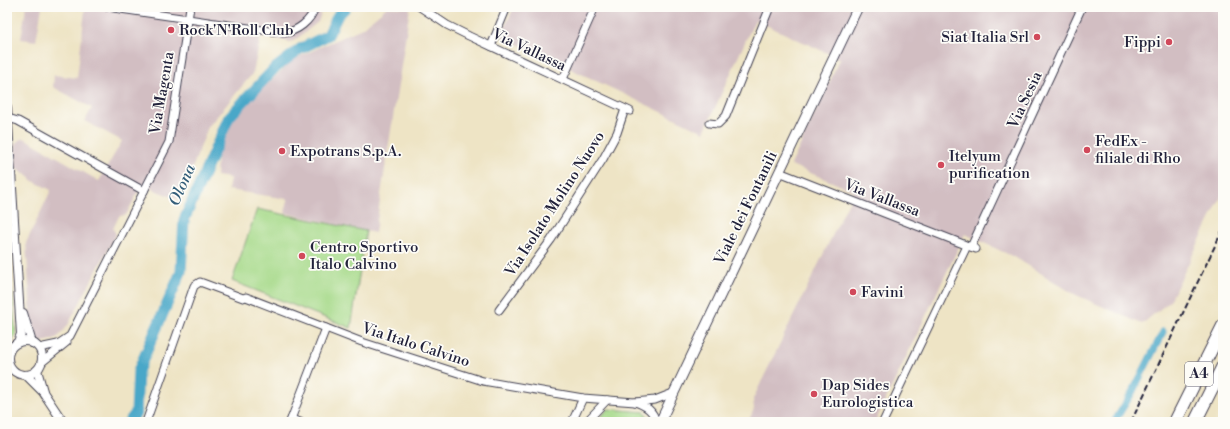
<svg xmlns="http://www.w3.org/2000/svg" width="1230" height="429" font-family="'Libre Bodoni',serif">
	<rect width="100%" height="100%" fill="#fdfcf7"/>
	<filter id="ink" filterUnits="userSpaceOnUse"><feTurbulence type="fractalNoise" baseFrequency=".025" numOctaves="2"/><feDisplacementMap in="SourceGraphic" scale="8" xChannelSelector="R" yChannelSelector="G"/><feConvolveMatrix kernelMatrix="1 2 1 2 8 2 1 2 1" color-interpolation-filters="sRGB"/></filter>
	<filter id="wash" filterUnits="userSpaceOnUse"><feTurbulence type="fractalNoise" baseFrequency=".012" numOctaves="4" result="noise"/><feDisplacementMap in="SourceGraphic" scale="16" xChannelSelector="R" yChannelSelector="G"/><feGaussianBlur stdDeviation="0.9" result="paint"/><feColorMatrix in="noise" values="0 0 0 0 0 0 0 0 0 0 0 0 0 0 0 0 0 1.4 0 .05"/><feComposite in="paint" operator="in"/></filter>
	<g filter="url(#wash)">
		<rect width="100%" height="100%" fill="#eee4c5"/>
		<g fill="#d2bec2">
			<polygon points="26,7 42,7 36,41 21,39"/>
			<polygon points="73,7 323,7 318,22 295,40 290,42 261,36 253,73 208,127 180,200 142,185 126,215 119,216 113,229 116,234 68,325 59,336 52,340 42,342 35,337 32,329 26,243 51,190 31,180 31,178 16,168 15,144 19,140 24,138 99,181 122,141 85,121 92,108 53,87 54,75 77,78 85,10"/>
			<polygon points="387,7 410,8 375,233 285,213 288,199 228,190 230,178 216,176 217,154 232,122 245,105 294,59 362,28"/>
			<polygon points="514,7 1223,7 1223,193 1170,301 1142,324 1074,294 1016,258 965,234 875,422 748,422 754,409 753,399 854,191 791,165 840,59 755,20 704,132 501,36"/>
		</g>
		<g fill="#a5d988" stroke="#647e62">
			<polygon points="257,209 366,231 351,328 232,281"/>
			<polygon points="7,240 16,335 12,342 7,341"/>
			<polygon points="608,409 645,412 650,422 596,422"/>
		</g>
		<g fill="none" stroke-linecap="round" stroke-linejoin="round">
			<polyline stroke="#49a7c8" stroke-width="7" points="1114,422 1132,393 1163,332"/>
			<polyline stroke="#49a7c8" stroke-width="11" points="129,422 136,413 138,371 181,272 184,220 229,117 274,69 300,49 328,35 338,15 346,7"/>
		</g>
	</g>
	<g filter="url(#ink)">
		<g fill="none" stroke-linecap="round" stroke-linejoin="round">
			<defs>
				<g id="minor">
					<path d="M 107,7 L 283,33 C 297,32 311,21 315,7"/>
					<polyline points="420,7 447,25 469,36 630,111"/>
					<polyline points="491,46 507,7"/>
					<polyline points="563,79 595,7"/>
					<polyline points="8,118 18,121 144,191"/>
					<polyline points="709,123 718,124 726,116 770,7"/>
					<polyline points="779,172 976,249"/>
					<polyline points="971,247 1082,7"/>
					<polyline points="499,310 551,240 603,159 617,133 625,109"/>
					<polyline points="7,345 11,348"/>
					<polyline points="39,348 58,344 70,336 169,142 190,7"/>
					<polyline points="7,359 8,362"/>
					<polyline points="41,363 67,342"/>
					<polyline points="291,419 300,422"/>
					<polyline points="146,422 194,286 200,282 243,298 246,297 362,342 483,381 583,398 635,402"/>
					<polyline points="290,422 326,328"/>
					<polyline points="572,422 583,398"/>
					<polyline points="586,422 607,400"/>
					<path d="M 656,422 C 653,410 646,406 635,402 L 655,400 L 673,393"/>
					<polyline points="883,422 967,246"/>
				</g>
				<g id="tertiary">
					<polyline points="7,107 21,334 18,342"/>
					<polyline points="23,313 32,343"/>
					<circle cx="25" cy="358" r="17"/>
					<polyline points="37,370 43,391"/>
					<polyline points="26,375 43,392 63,422"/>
				</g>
				<polyline id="secondary" points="660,422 858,7"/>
				<g id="motorway">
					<polyline points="1175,422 1223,326"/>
					<polyline points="1195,422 1223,366"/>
				</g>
			</defs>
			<use href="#minor" stroke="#413f50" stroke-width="9"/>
			<use href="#tertiary" stroke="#413f50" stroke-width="10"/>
			<use href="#secondary" stroke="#413f50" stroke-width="11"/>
			<use href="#motorway" stroke="#413f50" stroke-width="14"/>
			<use href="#minor" stroke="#fff" stroke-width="7"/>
			<use href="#tertiary" stroke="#fff" stroke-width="8"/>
			<use href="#secondary" stroke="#fff" stroke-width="9"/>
			<use href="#motorway" stroke="#fff" stroke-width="12"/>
			<polyline stroke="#22223b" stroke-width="2" stroke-dasharray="6 3" stroke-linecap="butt" points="1131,422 1223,229"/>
		</g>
	</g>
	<g fill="#d1495b" stroke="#fdfcf7" stroke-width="1.5">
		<circle cx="171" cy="30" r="4"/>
		<circle cx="1037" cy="37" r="4"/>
		<circle cx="1169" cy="42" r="4"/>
		<circle cx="1087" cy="150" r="4"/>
		<circle cx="282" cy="151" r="4"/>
		<circle cx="941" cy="165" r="4"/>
		<circle cx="302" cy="256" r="4"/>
		<circle cx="853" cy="292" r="4"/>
		<circle cx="814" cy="394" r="4"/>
	</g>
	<g text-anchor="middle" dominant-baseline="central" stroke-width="3.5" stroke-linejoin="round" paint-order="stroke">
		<rect fill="#fdfcf7" stroke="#646373" stroke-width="1" x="1185" y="362" width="28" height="24" rx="3"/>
		<g font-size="14" font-weight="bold" fill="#22223b">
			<text x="1199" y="374">A4</text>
		</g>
		<g font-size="15" fill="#22223b" stroke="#fdfcf7" text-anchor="start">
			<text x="179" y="30">Rock'N'Roll Club</text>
			<text x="1029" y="37" text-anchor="end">Siat Italia Srl</text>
			<text x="1161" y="42" text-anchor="end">Fippi</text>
			<text x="1095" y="141">FedEx -<tspan x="1095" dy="17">filiale di Rho</tspan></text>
			<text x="290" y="151">Expotrans S.p.A.</text>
			<text x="949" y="156">Itelyum<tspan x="949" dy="17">purification</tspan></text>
			<text x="310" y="247">Centro Sportivo<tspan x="310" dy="17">Italo Calvino</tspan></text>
			<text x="861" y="292">Favini</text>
			<text x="822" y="385">Dap Sides<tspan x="822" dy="17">Eurologistica</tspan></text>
		</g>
		<g font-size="15" fill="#22223b" stroke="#fdfcf7">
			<text transform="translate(529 50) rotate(25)">Via Vallassa</text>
			<text transform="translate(162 93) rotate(-80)">Via Magenta</text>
			<text transform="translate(1025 100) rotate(-65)">Via Sesia</text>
			<text transform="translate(882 198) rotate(21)">Via Vallassa</text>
			<text transform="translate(555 204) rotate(-57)">Via Isolato Molino Nuovo</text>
			<text transform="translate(746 208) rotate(-64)">Viale dei Fontanili</text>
			<text transform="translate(416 345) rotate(18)">Via Italo Calvino</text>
		</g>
		<g font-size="16" font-style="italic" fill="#345e7a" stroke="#fdfcf7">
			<text transform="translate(182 185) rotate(-66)">Olona</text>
		</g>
	</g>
	<rect width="1230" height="429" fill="none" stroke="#fdfcf7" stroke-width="24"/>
</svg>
